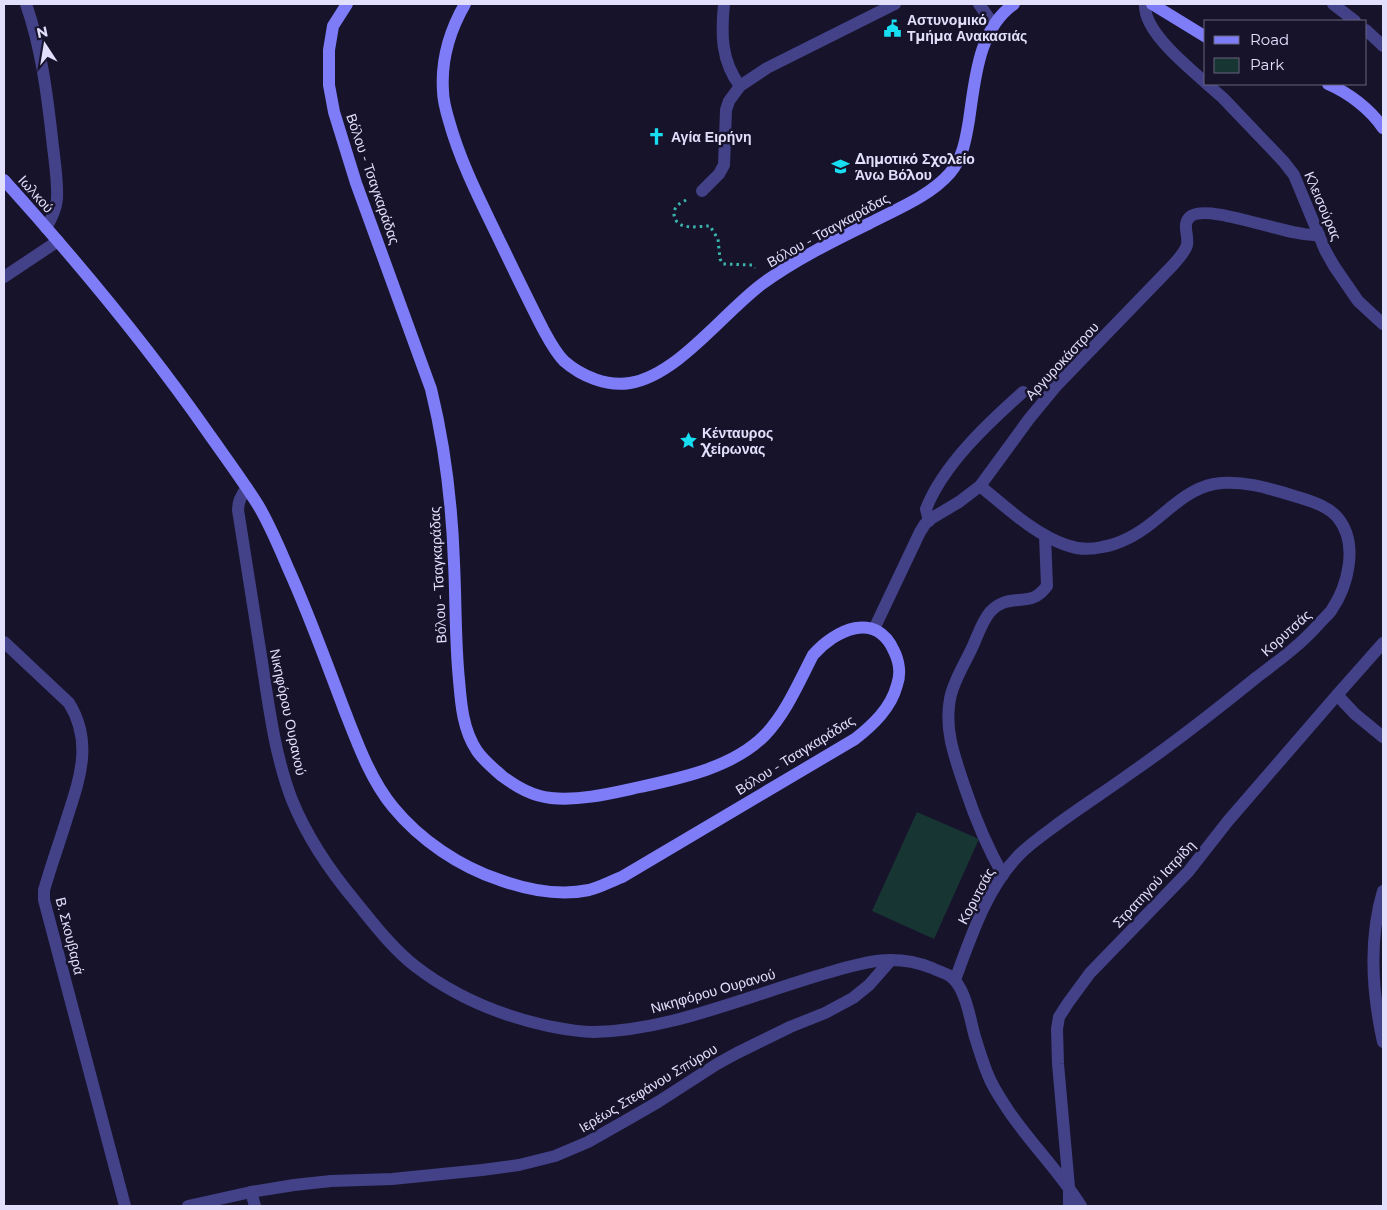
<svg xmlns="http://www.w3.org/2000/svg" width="1387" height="1210" font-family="Montserrat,sans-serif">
	<rect width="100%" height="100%" fill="#17132b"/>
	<polygon fill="#173533" points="917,812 979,839 934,939 872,911"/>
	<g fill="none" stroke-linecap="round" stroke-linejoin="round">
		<path stroke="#39b7ae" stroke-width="3" stroke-dasharray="2.5 4" stroke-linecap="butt" d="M 686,200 C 683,202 678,204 676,207 C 671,215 676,225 685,226 C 692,228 702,226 710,226 L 718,239 L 720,259 L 723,264 L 752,265 L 755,268"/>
		<g stroke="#434187" stroke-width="12">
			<path d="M 26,4 C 41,47 47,93 52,138 C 54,158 58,179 57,199 C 56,210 52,218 46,228"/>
			<path d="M 724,4 C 721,34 721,61 740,86"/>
			<polyline points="979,4 993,24"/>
			<path d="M 1145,4 C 1143,31 1187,66 1206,83"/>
			<polyline points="1333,4 1355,21"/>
			<polyline points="1366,30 1383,46"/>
			<polyline points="1207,84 1223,98 1284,162 1294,175 1325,250 1334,266 1358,301 1383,324"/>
			<polyline points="702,191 719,174 724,165 726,110 729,101 740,86 767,68 895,4"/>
			<polyline points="4,277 58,241"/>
			<path d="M 247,488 C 241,495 238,501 238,510 C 246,561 254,612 262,662 C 269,708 275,756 292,800 C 307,837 330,871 356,902 C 374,924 392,948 415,966 C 455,997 498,1015 548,1026 C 563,1029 579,1032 594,1032 C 652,1031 709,1011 764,993 C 785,986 806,979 827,973 C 865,962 893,953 932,968 C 938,971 945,973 950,976 C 966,987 970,1020 975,1037 C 979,1050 983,1063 988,1075 C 993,1088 1001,1099 1008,1110 C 1031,1144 1060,1172 1081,1206"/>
			<path d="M 929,521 L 926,509 C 943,465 988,423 1023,392"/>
			<path d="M 874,629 L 920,532 L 925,524 L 932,518 L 959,502 L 980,486 L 1029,419 L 1057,385 L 1174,264 C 1179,258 1185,252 1187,245 C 1189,234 1181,224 1191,216 C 1210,203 1291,238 1319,235"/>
			<path d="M 4,642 L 69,703 C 93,742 80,778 67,818 C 61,838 54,857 48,877 L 44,890 L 44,900 L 125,1206"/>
			<polyline points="1337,695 1355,714 1383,737"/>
			<path d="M 1003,875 C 987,847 975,818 965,788 C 955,758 944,730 950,699 C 953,682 964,665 971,650 C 977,638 981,623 990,612 C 1004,597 1017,602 1032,598 C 1039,596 1043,591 1047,586 L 1045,536"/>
			<path d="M 1383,891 C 1368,941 1372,992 1383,1042"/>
			<path d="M 955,980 C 971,937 986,889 1019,855 C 1028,846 1040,837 1051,829 C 1076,810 1103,793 1128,775 C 1173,744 1215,711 1257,677 C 1278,661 1299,646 1317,626 C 1321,621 1327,616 1331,611 C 1348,586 1359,544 1338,518 C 1329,507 1314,502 1301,498 C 1274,490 1243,479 1214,484 C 1189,489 1172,507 1153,522 C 1138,534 1121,544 1102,547 C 1090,550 1077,549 1066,545 C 1034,534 1006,507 980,486"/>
			<polyline points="251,1192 255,1206"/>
			<polyline points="188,1206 251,1192 294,1185 331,1181 392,1179 482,1170 519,1165 555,1156 588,1142 632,1117 658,1102 717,1064 737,1053 790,1027 825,1013 853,998 869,985 891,960"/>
			<polyline points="1069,1206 1069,1187 1058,1064 1057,1029 1059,1017 1068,1003 1090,973 1188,872 1228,821 1337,695 1383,643"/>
		</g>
		<g stroke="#7e7cf7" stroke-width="12">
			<path d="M 465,4 C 450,30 441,61 443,91 C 443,101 446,111 449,121 C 459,157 475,190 491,223 C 508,258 525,294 543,329 C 549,340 555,352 564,361 C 581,376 607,387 630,383 C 678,375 723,313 762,284 C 795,260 833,241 870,223 C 897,209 930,196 950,173 C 963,158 966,138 969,120 C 975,80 978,29 1014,4"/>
			<polyline points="1152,4 1206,37"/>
			<path d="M 1328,84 C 1349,93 1370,109 1383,128"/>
			<path d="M 4,180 C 77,261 147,345 209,434 C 226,458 243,481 258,505 C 270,525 279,547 288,568 C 309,614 326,662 344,709 C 357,742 370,779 393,807 C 420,840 460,867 500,880 C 528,890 560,896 589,890 C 601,887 611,881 622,877 L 855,739 C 873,725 891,708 897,685 C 901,674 899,661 894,651 C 876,610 835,630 813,655 C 799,682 786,713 765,735 C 734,767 682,778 640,787 C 612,793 581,801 551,798 C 532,796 517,787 502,776 C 493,768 484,761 477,751 C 463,730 461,705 459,680 C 455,641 456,602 454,563 C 452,505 445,446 431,389 L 356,183 L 334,112 L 329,85 L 329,50 L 333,26 L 347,4"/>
		</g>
	</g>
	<defs>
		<symbol id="civic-bare" viewBox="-9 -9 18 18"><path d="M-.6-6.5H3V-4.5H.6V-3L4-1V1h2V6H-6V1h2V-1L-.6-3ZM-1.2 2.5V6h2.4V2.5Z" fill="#17def1" stroke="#17132b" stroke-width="2.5" paint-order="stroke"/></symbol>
		<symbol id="church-bare" viewBox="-9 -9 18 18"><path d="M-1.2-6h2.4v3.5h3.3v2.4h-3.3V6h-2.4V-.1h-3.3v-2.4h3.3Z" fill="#17def1" stroke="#17132b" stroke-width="2.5" paint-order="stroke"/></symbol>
		<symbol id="school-bare" viewBox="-9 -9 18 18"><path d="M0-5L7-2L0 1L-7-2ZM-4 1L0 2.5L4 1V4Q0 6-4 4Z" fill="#17def1" stroke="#17132b" stroke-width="2.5" paint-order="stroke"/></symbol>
		<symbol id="sight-bare" viewBox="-9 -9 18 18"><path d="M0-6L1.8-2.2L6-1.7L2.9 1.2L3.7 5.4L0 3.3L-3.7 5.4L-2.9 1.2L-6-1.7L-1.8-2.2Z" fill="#17def1" stroke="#17132b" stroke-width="2.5" paint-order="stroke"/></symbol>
	</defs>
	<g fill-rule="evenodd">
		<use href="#civic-bare" x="880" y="16" width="25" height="25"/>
		<use href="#church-bare" x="644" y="124" width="25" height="25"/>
		<use href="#school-bare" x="828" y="154" width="25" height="25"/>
		<use href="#sight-bare" x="676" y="428" width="25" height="25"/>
	</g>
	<g text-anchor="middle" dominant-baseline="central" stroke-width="5" stroke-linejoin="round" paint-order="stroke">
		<g font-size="14" font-weight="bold" fill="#e2dffd" stroke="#17132b" text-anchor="start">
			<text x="907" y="20">Αστυνομικό<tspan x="907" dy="16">Τμήμα Ανακασιάς</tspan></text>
			<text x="671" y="137">Αγία Ειρήνη</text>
			<text x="855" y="159">Δημοτικό Σχολείο<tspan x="855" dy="16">Άνω Βόλου</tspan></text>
			<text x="702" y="433">Κένταυρος<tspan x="702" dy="16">Χείρωνας</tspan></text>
		</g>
		<g font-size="14" fill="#e2dffd" stroke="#17132b">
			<text transform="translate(373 179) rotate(71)">Βόλου - Τσαγκαράδας</text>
			<text transform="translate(36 194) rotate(48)">Ιωλκού</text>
			<text transform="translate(1323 206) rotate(67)">Κλεισούρας</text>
			<text transform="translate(828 230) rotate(-29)">Βόλου - Τσαγκαράδας</text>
			<text transform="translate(1062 361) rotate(-47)">Αργυροκάστρου</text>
			<text transform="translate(438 575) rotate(-93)">Βόλου - Τσαγκαράδας</text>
			<text transform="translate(1286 633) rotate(-42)">Κορυτσάς</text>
			<text transform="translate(288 712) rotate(78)">Νικηφόρου Ουρανού</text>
			<text transform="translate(795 755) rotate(-32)">Βόλου - Τσαγκαράδας</text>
			<text transform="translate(1154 884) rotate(-47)">Στρατηγού Ιατρίδη</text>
			<text transform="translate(976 896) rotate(-62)">Κορυτσάς</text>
			<text transform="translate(70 936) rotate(76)">Β. Σκουβαρά</text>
			<text transform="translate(713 991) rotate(-16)">Νικηφόρου Ουρανού</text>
			<text transform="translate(648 1088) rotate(-31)">Ιερέως Στεφάνου Σπύρου</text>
		</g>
	</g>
	<rect width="1387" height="1210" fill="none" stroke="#e2dffd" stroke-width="10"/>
	<rect x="1204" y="20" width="162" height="65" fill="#17132b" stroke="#68657f"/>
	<rect x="1214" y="36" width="25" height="8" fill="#7e7cf7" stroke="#68657f"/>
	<text x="1250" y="45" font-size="15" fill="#e2dffd">Road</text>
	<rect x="1214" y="58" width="25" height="15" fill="#173533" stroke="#68657f"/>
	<text x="1250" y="70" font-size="15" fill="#e2dffd">Park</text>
	<g transform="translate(45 45) rotate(348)" stroke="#17132b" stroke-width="4" paint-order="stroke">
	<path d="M0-4L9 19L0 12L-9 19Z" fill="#e2dffd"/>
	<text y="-8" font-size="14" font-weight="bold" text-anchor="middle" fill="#e2dffd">N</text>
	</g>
</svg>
